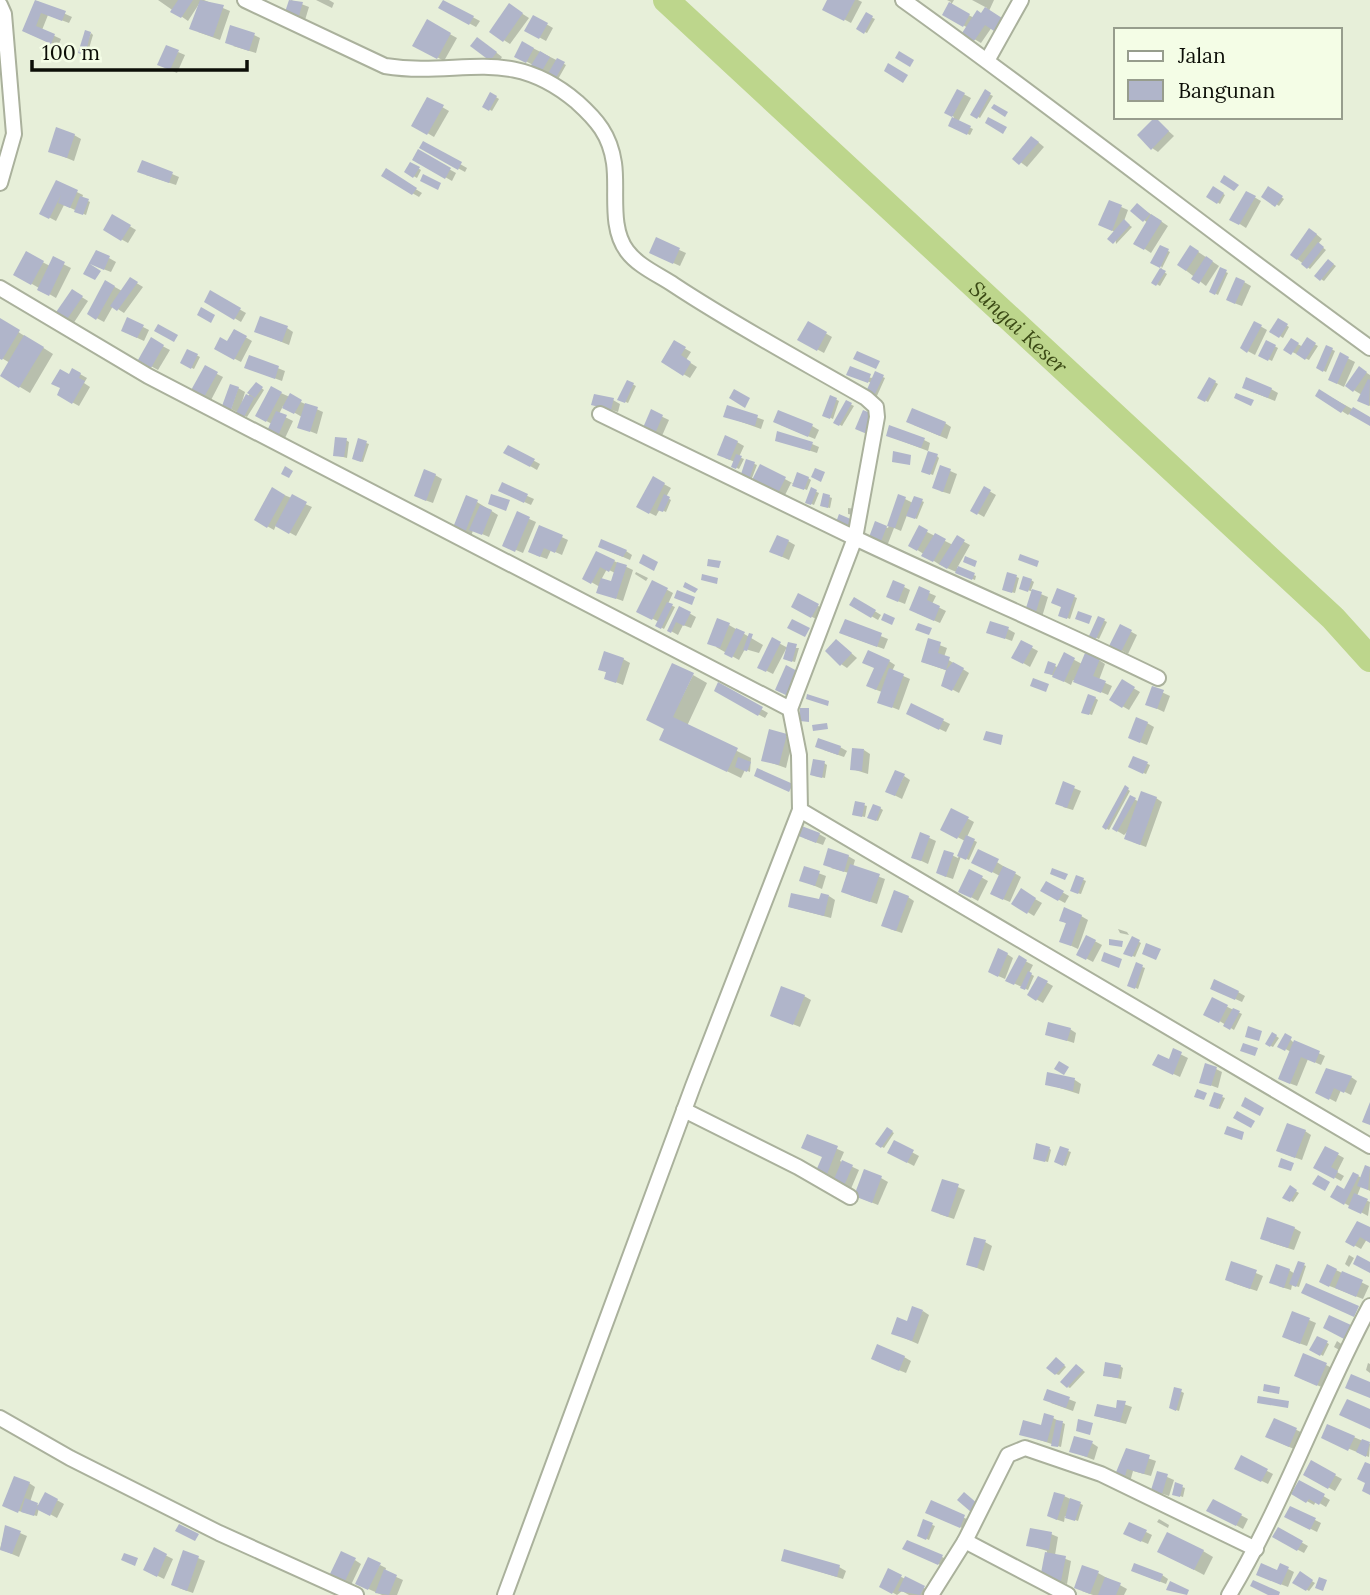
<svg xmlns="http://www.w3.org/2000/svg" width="1370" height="1595" font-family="Lora,serif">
	<rect width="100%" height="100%" fill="#e7efd9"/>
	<g fill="#0003" fill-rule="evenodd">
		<polygon points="158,0 204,0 230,11 220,40 198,32 199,4 188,21"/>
		<polygon points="291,0 309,7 305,20 286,14"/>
		<polygon points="316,0 329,0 334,3 332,8"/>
		<polygon points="829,0 858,0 862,2 851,23 825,9"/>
		<polygon points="947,0 954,0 951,5 974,18 982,15 987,8 972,0 994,0 989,11 1008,23 1001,33 992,27 981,43 964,33 968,28 944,14 951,2"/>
		<polygon points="37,1 72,17 69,23 48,15 42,30 61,39 58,46 30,34"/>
		<polygon points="444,2 480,21 476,27 441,8"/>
		<polygon points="515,9 529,18 510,44 491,32"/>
		<polygon points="866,15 875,19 867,33 858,29"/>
		<polygon points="534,17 553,28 546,41 526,30"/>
		<polygon points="428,22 457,38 444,61 415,45"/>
		<polygon points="91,33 93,35 87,55 82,54"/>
		<polygon points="254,35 260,38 256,53 233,46"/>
		<polygon points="484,43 502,57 498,63 473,45"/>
		<polygon points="523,43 566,65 557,81 546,79 533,65 516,56"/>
		<polygon points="178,52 185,55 177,73 166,68"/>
		<polygon points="958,91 971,98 958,122 973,129 970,135 951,126 954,117 946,112"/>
		<polygon points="985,92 993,96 980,118 973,114"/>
		<polygon points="491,94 499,99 492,111 484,106"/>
		<polygon points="428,99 449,111 434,137 414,125"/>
		<polygon points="1155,119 1174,136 1158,152 1152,148"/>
		<polygon points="74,135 81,139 74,161 50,151"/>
		<polygon points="1038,142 1044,147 1027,167 1015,158"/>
		<polygon points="423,143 467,168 465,172 421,148"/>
		<polygon points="419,152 456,173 452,181 414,159"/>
		<polygon points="411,164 421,170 417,178 406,172"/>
		<polygon points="386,171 422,193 419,197 383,176"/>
		<polygon points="172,174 179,177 176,185 146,175"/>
		<polygon points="56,182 83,195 82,198 90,202 86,215 64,205 56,221 41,213"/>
		<polygon points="1213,188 1225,195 1220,204 1208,196"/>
		<polygon points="1269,189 1284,199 1279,206 1264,196"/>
		<polygon points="1247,193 1261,201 1246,228 1232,219"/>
		<polygon points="1110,202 1128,210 1124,221 1132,227 1116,244 1115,232 1107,228"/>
		<polygon points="1140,207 1168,226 1151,253 1136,243 1148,223 1144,220"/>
		<polygon points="113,216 136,230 128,243 105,230"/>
		<polygon points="1316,234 1322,239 1318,244 1326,250 1310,269 1292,255"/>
		<polygon points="657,240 686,253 680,266 658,256"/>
		<polygon points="1160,247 1170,252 1161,270 1167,274 1160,286 1153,282 1162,267 1153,262"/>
		<polygon points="1191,247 1219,266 1206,286 1179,265"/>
		<polygon points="27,254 50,266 53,259 71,268 56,298 15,274"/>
		<polygon points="109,258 116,262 111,272 98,267"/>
		<polygon points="1329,261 1336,266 1324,281 1316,276"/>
		<polygon points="1221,270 1228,273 1218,295 1211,291"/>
		<polygon points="130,279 143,287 124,313 113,306 104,322 89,314 106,282 122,291"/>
		<polygon points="1244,282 1251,286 1242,306 1234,303"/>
		<polygon points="72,291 88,301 71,327 55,317"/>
		<polygon points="211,293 246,313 241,322 206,301"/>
		<polygon points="1279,320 1289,327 1283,338 1272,331"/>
		<polygon points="1,321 53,354 30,393 2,376 10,363 0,357"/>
		<polygon points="808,323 832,337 824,353 800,340"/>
		<polygon points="1255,323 1267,330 1255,355 1242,348"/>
		<polygon points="143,327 149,330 144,341 129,334"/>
		<polygon points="287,328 293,332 289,345 257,332"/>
		<polygon points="235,331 252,341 241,362 216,349 228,343"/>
		<polygon points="151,340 170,350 158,370 140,360"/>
		<polygon points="1291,340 1303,347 1307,340 1318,346 1309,360 1286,349"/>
		<polygon points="1267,342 1278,348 1272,361 1260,355"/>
		<polygon points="675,343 691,352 686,360 697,367 690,378 663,362"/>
		<polygon points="1327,347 1335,351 1326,372 1318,368"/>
		<polygon points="188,351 200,357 194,369 182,363"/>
		<polygon points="1341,355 1355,362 1344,387 1336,383"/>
		<polygon points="250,357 285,371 282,381 253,370"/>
		<polygon points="205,368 223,377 210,402 192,391"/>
		<polygon points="1359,368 1370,375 1370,406 1360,400 1362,395 1347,386"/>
		<polygon points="73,370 87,378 84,383 90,387 79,406 59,395"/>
		<polygon points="876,374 885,378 876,398 867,394 872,383 851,376 874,378"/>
		<polygon points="1210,379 1218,384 1208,402 1200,397"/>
		<polygon points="628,382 636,386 628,403 620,399"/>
		<polygon points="256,384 264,390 247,417 231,409 238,388 245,392 240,409"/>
		<polygon points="272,389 323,412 317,434 299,427 302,417 283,406 279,414 293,421 285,438 276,434 272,424 257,416"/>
		<polygon points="1271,389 1278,393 1275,401 1250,391"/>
		<polygon points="1320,391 1370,419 1370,424 1350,413 1348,415 1317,395"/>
		<polygon points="831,397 839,401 833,419 827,416"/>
		<polygon points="613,400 620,404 618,412 593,404"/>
		<polygon points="846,402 854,406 842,426 835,422"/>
		<polygon points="728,407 764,420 761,429 725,416"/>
		<polygon points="652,412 669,420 661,438 650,433"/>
		<polygon points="945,423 951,427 947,439 914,425"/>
		<polygon points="781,425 812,426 819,430 815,439"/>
		<polygon points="894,438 924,440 930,443 928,451"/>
		<polygon points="346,440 349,442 347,458 335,455"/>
		<polygon points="777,440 812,444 819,447 817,453"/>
		<polygon points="737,442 744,446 739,457 744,459 739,469 733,466 735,462 725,458"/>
		<polygon points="366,443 369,444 363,462 356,460"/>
		<polygon points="509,447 540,464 537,470 506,452"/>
		<polygon points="937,456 939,458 933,475 925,472"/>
		<polygon points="747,461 757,465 752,478 755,479 761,466 794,484 808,478 811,480 807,490 791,483 785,495 752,478 750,483 743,480"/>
		<polygon points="941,467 957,474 950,494 940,491"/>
		<polygon points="435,475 442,479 433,503 422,499"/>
		<polygon points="653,478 671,488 666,497 671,500 666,512 660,509 656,516 638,507"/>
		<polygon points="503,485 534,499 531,505 507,494"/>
		<polygon points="984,488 996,495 984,517 972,510"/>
		<polygon points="273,490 312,507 296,536 276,525 274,530 256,520"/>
		<polygon points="812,490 819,493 814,505 807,502"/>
		<polygon points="824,495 832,498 830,508 822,506"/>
		<polygon points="899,496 913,503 915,498 924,502 917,519 907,515 901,531 894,528 887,546 877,543 876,523 888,528"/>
		<polygon points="477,502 498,515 489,537 473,530 471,537 460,533"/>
		<polygon points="848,508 857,509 858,516 848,514"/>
		<polygon points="518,514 536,522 523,553 509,547"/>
		<polygon points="540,527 568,540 562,555 551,550 547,559 536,555"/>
		<polygon points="919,528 953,545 957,538 970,545 957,568 976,576 975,580 940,565 910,545"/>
		<polygon points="788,541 795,545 789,560 778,555"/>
		<polygon points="607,550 626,551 632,555 630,560"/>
		<path d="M 597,553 L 633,570 L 623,601 L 598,592 L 600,587 L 584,578 ZM 607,569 L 615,573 L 612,584 L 601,580 Z"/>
		<polygon points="636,572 648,578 646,581 635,574"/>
		<polygon points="1009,574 1019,578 1015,593 1007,591"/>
		<polygon points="1031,580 1034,582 1031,590 1048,597 1042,617 1033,614 1037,593 1021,588"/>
		<polygon points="653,582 673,593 668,604 675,607 664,629 657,625 659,622 638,611"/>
		<polygon points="904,587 910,590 905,604 895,600"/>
		<polygon points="920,589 936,596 932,604 946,611 940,623 917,613"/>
		<polygon points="1058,590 1077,598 1070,619 1063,616"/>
		<polygon points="799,596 824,609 818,620 793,607"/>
		<polygon points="855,599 881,615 878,620 852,605"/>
		<polygon points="680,608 696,617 691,628 683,625 678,635 669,630"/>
		<polygon points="1099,618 1107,622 1099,639 1091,635"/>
		<polygon points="846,622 888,639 884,649 848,636"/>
		<polygon points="729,625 763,645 759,653 745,649 739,660 716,647"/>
		<polygon points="1121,626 1137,635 1128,654 1112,645"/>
		<polygon points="1008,629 1015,633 1012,641 988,632"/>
		<polygon points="773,640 788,648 799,648 795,662 788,660 786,649 773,674 759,667"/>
		<polygon points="837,641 857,658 847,668 841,664"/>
		<polygon points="929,641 947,648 944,657 969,673 959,693 944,685 948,671 923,662"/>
		<polygon points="1021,642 1038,651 1030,667 1013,657"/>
		<polygon points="1065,655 1082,664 1099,660 1105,664 1099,680 1112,686 1108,695 1073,680 1071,685 1046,672 1055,666 1059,668"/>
		<polygon points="623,659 630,663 623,685 606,678 608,673 600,669"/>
		<polygon points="889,661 895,665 892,671 910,679 899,710 879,702 882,692 874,689"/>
		<polygon points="693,675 707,683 687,726 751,758 750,772 745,770 741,778 661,739"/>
		<polygon points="1123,682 1140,692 1129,710 1112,700"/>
		<polygon points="719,685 768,713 765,718 716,690"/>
		<polygon points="1153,688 1170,696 1164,712 1147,704"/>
		<polygon points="1095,698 1098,700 1092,715 1083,712"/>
		<polygon points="912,705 950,724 946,732 914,717"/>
		<polygon points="1147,723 1154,727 1147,745 1137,741"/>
		<polygon points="770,731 793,739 786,768 763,760"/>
		<polygon points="840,747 847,751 844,757 824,750"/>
		<polygon points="864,750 870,754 868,774 852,769"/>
		<polygon points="1134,758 1150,765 1146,774 1130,767"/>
		<polygon points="824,763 827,765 825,778 815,776"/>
		<polygon points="904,776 910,780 902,799 894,795"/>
		<polygon points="1064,784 1081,791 1073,810 1063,807"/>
		<polygon points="1126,788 1130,791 1109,830 1104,827"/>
		<polygon points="1131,797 1139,802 1156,798 1162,802 1146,847 1133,842 1130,829 1124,835 1114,829"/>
		<polygon points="856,803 867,806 865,817 856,815"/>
		<polygon points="880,808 883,810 878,821 872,819"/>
		<polygon points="952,810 974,822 967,837 977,842 969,860 961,856 953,879 944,876 945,852 958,858 965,841 942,829"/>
		<polygon points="819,834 826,838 823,845 804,838"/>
		<polygon points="921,834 936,841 928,864 913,857"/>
		<polygon points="979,851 1021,877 1010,902 998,897 1000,876 973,862"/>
		<polygon points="848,856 855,860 853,867 885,879 877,904 850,895 849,873 831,868"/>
		<polygon points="805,868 826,876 822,889 801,880"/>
		<polygon points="970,871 988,881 978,901 960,891"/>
		<polygon points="1077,877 1086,881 1081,894 1074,892"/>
		<polygon points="1046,883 1069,896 1065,903 1042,891"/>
		<polygon points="1021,891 1042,903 1034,916 1013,903"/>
		<polygon points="829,896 835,900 831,918 790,907 821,901"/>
		<polygon points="908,897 914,901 902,933 890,929"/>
		<polygon points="1081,916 1088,920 1078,949 1061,941 1067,924 1061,920"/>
		<polygon points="1118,929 1127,932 1129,935 1120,933"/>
		<polygon points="1087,937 1102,945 1093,962 1078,954"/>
		<polygon points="1132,938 1141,943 1135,957 1126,953"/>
		<polygon points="1007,954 1013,958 1005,979 996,975"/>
		<polygon points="1019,958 1033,965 1029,973 1034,976 1028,990 1007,980"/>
		<polygon points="1137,965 1145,968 1138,989 1130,985"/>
		<polygon points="1039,978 1053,986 1043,1003 1029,995"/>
		<polygon points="1218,991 1238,992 1245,996 1242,1002"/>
		<polygon points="804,996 811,1000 800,1027 778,1018"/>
		<polygon points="1213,1000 1242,1014 1234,1030 1213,1017"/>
		<polygon points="1070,1029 1076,1033 1074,1043 1047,1034"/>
		<polygon points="1273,1034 1279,1038 1273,1047 1267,1044"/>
		<polygon points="1286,1035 1293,1042 1325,1056 1321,1065 1308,1059 1297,1086 1286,1082 1291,1052 1280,1046"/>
		<polygon points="1174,1051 1188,1058 1180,1077 1161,1068 1170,1061"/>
		<polygon points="1216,1069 1222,1072 1218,1088 1202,1082"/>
		<polygon points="1351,1077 1357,1081 1351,1095 1341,1090 1336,1102 1317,1092"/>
		<polygon points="1075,1080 1081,1084 1079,1094 1047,1084"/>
		<polygon points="1222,1097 1225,1098 1220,1109 1214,1107"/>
		<polygon points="887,1129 894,1133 884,1148 877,1144"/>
		<polygon points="1305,1131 1311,1135 1302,1160 1285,1154"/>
		<polygon points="808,1136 844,1152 840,1161 859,1170 850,1191 824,1175 824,1157"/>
		<polygon points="895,1143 919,1156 914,1166 890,1153"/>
		<polygon points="1049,1148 1051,1150 1048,1162 1037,1159"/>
		<polygon points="1326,1148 1344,1158 1337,1172 1344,1176 1341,1181 1316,1167"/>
		<polygon points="1068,1151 1071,1152 1066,1166 1059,1163"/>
		<polygon points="1366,1167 1370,1169 1370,1191 1361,1186 1357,1196 1370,1202 1368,1216 1333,1197 1345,1191 1354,1174 1362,1178"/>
		<polygon points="881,1178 888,1182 878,1205 863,1199"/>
		<polygon points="943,1181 965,1190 954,1219 939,1214"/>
		<polygon points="1290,1188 1299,1193 1293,1202 1285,1197"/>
		<polygon points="1294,1228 1301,1232 1294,1250 1269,1242"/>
		<polygon points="1370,1230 1370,1241 1367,1239 1361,1249 1347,1241"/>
		<polygon points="985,1242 992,1246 984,1271 968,1264"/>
		<polygon points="1349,1255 1354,1258 1349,1267 1345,1264"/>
		<polygon points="1232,1263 1263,1276 1257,1291 1233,1283"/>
		<polygon points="1299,1263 1306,1266 1299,1287 1292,1285 1291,1290 1278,1286 1289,1270 1295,1274"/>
		<polygon points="1336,1270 1369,1286 1363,1299 1327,1285"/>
		<polygon points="923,1311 929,1315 918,1344 893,1333"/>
		<polygon points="1293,1313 1316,1323 1307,1346 1290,1340"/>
		<polygon points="1318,1338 1329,1344 1323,1356 1312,1349"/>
		<polygon points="1337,1341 1344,1346 1341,1351 1334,1347"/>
		<polygon points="904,1357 911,1361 906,1373 879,1362"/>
		<polygon points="1059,1361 1066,1367 1059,1375 1056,1374"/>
		<polygon points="1368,1363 1370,1364 1370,1373 1366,1370"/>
		<polygon points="1326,1365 1332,1368 1324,1388 1302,1379"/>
		<polygon points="1120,1366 1123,1368 1121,1379 1107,1376"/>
		<polygon points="1079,1367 1085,1372 1070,1388 1068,1387"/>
		<polygon points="1176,1389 1184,1393 1179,1411 1173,1409"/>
		<polygon points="1048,1391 1076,1402 1073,1411 1051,1403"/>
		<polygon points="1118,1402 1132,1407 1126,1424 1096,1416 1117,1410"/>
		<polygon points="1053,1418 1065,1424 1061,1447 1021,1434 1042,1427"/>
		<polygon points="1275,1420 1303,1433 1296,1450 1274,1440"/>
		<polygon points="1328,1426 1370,1444 1369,1457 1330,1441"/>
		<polygon points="1092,1443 1098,1447 1094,1460 1071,1451"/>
		<polygon points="1127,1451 1156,1461 1151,1476 1133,1471 1130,1482 1122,1480"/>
		<polygon points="1242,1458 1273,1474 1268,1484 1236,1468"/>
		<polygon points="1312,1463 1342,1479 1335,1491 1306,1475"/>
		<polygon points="1158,1473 1174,1480 1169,1496 1160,1493"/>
		<polygon points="1300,1482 1330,1500 1326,1507 1316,1501 1314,1505 1294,1494"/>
		<polygon points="29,1483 35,1487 30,1502 40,1506 46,1494 64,1504 57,1518 39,1508 37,1516 11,1509"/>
		<polygon points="1176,1485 1185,1488 1183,1497 1177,1495"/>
		<polygon points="1064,1496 1083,1505 1078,1521 1065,1516 1064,1522 1055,1519"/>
		<polygon points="1214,1501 1248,1519 1243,1529 1209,1510"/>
		<polygon points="932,1503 971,1521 967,1530 934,1516"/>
		<polygon points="1159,1519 1169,1525 1168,1528 1157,1522"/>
		<polygon points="1293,1520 1315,1520 1321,1523 1317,1532"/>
		<polygon points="924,1522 935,1526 929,1540 919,1535"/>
		<polygon points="6,1527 27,1536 19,1557 0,1549"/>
		<polygon points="1278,1529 1308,1546 1304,1553 1274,1537"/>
		<polygon points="1146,1532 1152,1535 1148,1544 1132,1537"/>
		<polygon points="1051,1534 1058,1537 1055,1555 1071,1561 1067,1584 1042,1577 1047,1551 1028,1545"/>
		<polygon points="155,1550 173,1559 164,1579 152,1573"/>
		<polygon points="1203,1551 1213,1557 1204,1575 1170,1557"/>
		<polygon points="184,1552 205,1561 193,1593 179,1588"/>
		<polygon points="911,1552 942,1557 948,1560 945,1567"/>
		<polygon points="355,1560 361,1564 351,1585 338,1579"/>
		<polygon points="783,1560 839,1567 846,1571 843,1579"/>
		<polygon points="380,1565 386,1568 385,1572 403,1580 397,1595 382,1595 364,1587"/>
		<polygon points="1288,1569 1294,1572 1288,1587 1265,1578"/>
		<polygon points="889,1571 930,1591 928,1595 909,1595 902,1591 897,1595 881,1586"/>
		<polygon points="1133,1571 1162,1575 1168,1579 1166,1584"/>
		<polygon points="1098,1573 1127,1589 1124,1595 1093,1595 1082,1591"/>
		<polygon points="1305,1577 1315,1583 1309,1591 1295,1582"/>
	</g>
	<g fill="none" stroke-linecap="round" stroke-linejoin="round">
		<path stroke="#bdd68c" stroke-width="26" id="s1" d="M 666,0 L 1333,618 L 1370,659"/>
	</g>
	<g fill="#b0b5ca">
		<polygon points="35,0 66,11 62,21 41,13 36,26 55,34 51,44 22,31"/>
		<polygon points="178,0 193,0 181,18 170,12"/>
		<polygon points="200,0 224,5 213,37 189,29"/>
		<polygon points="289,0 303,2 298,19 284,15"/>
		<polygon points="443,0 474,16 469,25 438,8"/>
		<polygon points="827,0 855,0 844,21 822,10"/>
		<polygon points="949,2 970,14 963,27 942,15"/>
		<polygon points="509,3 523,13 503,42 489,32"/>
		<polygon points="985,7 1002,18 994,31 985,25 974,41 962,33 977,10 981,13"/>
		<polygon points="866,12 873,16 864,34 856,29"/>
		<polygon points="533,15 548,23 539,39 524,31"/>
		<polygon points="427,19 451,33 437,59 412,46"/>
		<polygon points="230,25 255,33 249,51 225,43"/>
		<polygon points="85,30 91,32 85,55 78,53"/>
		<polygon points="477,37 497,52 490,61 470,46"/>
		<polygon points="522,41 534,48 526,63 514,57"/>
		<polygon points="166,45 179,50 170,70 157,65"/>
		<polygon points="540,51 550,57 539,76 528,70"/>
		<polygon points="899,51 914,60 910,67 895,58"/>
		<polygon points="557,58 565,62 554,81 546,77"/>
		<polygon points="888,63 908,75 903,83 884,71"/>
		<polygon points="957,89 965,93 952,117 944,113"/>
		<polygon points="985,89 991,93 977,119 970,115"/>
		<polygon points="490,92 497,96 489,111 482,107"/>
		<polygon points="427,97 444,105 427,135 411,126"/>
		<polygon points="994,104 1008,112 1005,117 991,108"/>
		<polygon points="952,117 971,126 967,135 948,126"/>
		<polygon points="988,117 1007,127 1003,134 985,123"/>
		<polygon points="1155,117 1169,131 1151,150 1137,135"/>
		<polygon points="56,127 75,134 67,158 48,152"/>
		<polygon points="1031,136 1039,142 1019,165 1012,159"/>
		<polygon points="423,141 462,162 458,170 419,148"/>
		<polygon points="418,149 451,168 445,179 412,160"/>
		<polygon points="142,160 173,172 169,183 137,172"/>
		<polygon points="410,162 420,167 413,178 404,172"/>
		<polygon points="386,168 417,188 412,195 381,176"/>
		<polygon points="423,174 441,183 438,190 420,181"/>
		<polygon points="1224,175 1239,185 1234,191 1220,182"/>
		<polygon points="56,180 78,190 70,208 58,203 61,195 49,219 39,214"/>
		<polygon points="1213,186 1224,193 1217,204 1206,197"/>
		<polygon points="1268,186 1283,196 1275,207 1261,197"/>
		<polygon points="1246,191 1256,196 1239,225 1229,220"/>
		<polygon points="80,196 89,199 83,215 74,212"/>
		<polygon points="1109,200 1122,205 1112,231 1098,225"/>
		<polygon points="1137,203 1150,214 1143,222 1130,211"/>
		<polygon points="112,214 131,225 121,241 103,230"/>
		<polygon points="1151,214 1162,221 1144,250 1133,244"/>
		<polygon points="1124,219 1130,225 1113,244 1107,239"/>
		<polygon points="1309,228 1317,234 1297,260 1290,255"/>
		<polygon points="656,237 680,248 673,264 649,253"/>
		<polygon points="1318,242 1324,247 1307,269 1301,264"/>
		<polygon points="1160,245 1169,249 1160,268 1150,263"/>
		<polygon points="1190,245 1199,251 1186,271 1177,265"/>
		<polygon points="96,250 110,256 104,270 90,264 101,271 95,280 83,274"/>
		<polygon points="26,251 44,261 31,285 13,275"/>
		<polygon points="53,256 65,262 49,296 37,290"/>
		<polygon points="1206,256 1213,261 1199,284 1191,279"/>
		<polygon points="1328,259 1334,264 1320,281 1314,276"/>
		<polygon points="1220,267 1227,270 1215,295 1209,292"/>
		<polygon points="1160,268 1166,271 1156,286 1151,283"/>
		<polygon points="130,277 138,282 117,311 110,306"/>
		<polygon points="1236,277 1245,281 1235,304 1226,300"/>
		<polygon points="105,280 115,286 96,320 87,314"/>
		<polygon points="72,289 83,296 63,325 52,318"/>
		<polygon points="210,290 241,308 234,320 204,302"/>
		<polygon points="201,307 215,315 211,323 197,315"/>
		<polygon points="260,316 288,326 282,342 254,332"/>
		<polygon points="127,317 144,325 137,338 121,331"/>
		<polygon points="0,318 20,330 2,360 0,359"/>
		<polygon points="1278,318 1288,324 1279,338 1269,332"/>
		<polygon points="808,321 827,332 817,351 797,340"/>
		<polygon points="1254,321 1262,325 1247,353 1240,348"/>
		<polygon points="158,324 178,335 174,342 154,331"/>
		<polygon points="234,329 247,336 234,360 214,349 220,337 227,341"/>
		<polygon points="24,335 44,347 19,388 0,376"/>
		<polygon points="151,337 164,345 151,368 138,360"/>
		<polygon points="1307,337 1316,343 1305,360 1296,354"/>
		<polygon points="1291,338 1299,343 1291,355 1283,350"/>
		<polygon points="674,340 686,347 681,355 691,362 683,376 661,362"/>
		<polygon points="1266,340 1276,345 1268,361 1258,356"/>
		<polygon points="1326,345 1333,348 1323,372 1316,368"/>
		<polygon points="187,349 198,354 191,369 180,363"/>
		<polygon points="857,351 880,361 876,369 853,359"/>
		<polygon points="1340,352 1349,357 1337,384 1328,380"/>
		<polygon points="249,355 279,366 275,379 244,368"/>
		<polygon points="205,365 218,372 203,399 190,392"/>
		<polygon points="850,366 871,374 868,383 846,375"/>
		<polygon points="1359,366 1367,372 1353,392 1345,386"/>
		<polygon points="72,368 81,373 79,378 85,381 72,404 57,395 60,388 51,384 60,369 69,374"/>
		<polygon points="875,371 884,375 873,398 865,394"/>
		<polygon points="1209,377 1216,381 1205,402 1197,398"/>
		<polygon points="1246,377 1272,388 1268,398 1242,388"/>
		<polygon points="1368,379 1370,380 1369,406 1357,401"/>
		<polygon points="627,380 634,383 625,403 617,400"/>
		<polygon points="256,382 263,387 255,398 247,393"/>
		<polygon points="230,384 239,387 231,410 222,406"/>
		<polygon points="271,386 282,392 266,422 255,416"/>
		<polygon points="734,389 750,398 745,408 729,398"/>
		<polygon points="1319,389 1346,406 1341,413 1315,396"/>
		<polygon points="290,393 302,400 294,414 282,408"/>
		<polygon points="1236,393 1254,400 1251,406 1234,398"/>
		<polygon points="246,394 254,398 244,417 236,413"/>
		<polygon points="594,394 614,398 611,410 591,405"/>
		<polygon points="830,395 837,398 830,419 822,416"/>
		<polygon points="846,400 852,403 839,426 833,423"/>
		<polygon points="305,403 318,407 310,432 297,428"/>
		<polygon points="727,405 758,415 755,426 723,417"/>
		<polygon points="1353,407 1370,417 1370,426 1349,414"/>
		<polygon points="912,408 946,422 940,436 906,422"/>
		<polygon points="651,409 663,415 654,436 642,430"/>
		<polygon points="778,410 813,424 808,437 773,422"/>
		<polygon points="863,410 875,415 867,434 855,429"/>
		<polygon points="276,411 287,415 278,436 267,431"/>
		<polygon points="889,425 925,438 921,448 886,436"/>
		<polygon points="777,431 813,442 810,451 775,441"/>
		<polygon points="725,435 738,441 730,460 717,455"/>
		<polygon points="335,437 347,438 344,457 333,456"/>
		<polygon points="358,438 367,441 361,462 352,459"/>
		<polygon points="508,445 535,459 530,467 503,453"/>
		<polygon points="893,451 911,455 910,465 892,462"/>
		<polygon points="928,451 938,454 930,475 921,472"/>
		<polygon points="736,454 742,456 736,469 731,467"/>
		<polygon points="746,459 755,462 748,483 739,480"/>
		<polygon points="760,464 786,477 778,493 752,480"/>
		<polygon points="940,465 951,469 943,492 932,488"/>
		<polygon points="285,466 293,471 289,478 281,474"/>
		<polygon points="815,468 825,472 821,482 811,477"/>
		<polygon points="424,469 436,474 426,501 414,496"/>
		<polygon points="797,472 809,477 804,490 792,486"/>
		<polygon points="653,476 665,483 649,514 636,507"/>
		<polygon points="502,482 528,494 524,503 498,491"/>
		<polygon points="984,486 991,490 977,515 970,511"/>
		<polygon points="272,487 285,495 267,528 254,520"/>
		<polygon points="811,487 817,490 811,505 805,503"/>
		<polygon points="823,493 830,495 828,508 820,506"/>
		<polygon points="292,494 307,502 289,534 275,526"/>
		<polygon points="491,494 510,500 506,511 488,504"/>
		<polygon points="664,494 670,497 663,512 657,510"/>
		<polygon points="898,494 906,497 895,528 887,526"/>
		<polygon points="466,495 478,500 464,535 452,530"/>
		<polygon points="914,496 923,499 915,519 906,516"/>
		<polygon points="480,505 492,510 482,535 469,530"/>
		<polygon points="517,511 530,517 515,552 502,546"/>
		<polygon points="839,514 853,520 849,531 835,525"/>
		<polygon points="875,521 887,526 880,544 868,540"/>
		<polygon points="539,525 563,535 555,553 544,548 540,557 528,552"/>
		<polygon points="919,525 928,530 917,551 908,546"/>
		<polygon points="935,533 946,539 933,562 921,556"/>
		<polygon points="777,535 789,540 782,557 769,552"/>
		<polygon points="957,535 965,540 947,569 939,564"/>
		<polygon points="601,539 627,550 623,557 598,547"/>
		<polygon points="596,551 615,560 609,572 600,567 591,584 582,579"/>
		<polygon points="643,554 658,562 654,571 639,563"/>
		<polygon points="1020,554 1039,561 1037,567 1018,560"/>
		<polygon points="965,556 977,561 975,567 963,562"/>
		<polygon points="708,559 721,561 719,568 707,566"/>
		<polygon points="617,562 627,565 616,599 596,593 601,578 611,581"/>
		<polygon points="958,566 975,573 972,580 955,573"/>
		<polygon points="1007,572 1017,575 1012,593 1002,590"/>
		<polygon points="702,574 718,578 717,584 701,580"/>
		<polygon points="1023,576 1032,579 1028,592 1019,589"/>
		<polygon points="652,580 668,588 652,620 636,612"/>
		<polygon points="893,580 905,585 898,602 886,597"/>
		<polygon points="685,582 698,589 695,593 683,587"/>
		<polygon points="919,586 930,591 927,600 940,606 934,621 909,610"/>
		<polygon points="1057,588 1075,595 1067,619 1058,616 1061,607 1051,603"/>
		<polygon points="1032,589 1042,592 1035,615 1025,611"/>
		<polygon points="677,590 695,597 692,605 674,598"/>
		<polygon points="798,593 819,604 811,618 791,607"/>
		<polygon points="854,597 876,610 871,618 849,605"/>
		<polygon points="667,602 673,604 661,629 655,626"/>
		<polygon points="679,606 691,612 684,626 676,622 671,633 667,631"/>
		<polygon points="1078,611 1092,616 1089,624 1075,619"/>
		<polygon points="884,613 895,618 892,625 881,620"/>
		<polygon points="1098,616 1105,619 1096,639 1089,636"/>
		<polygon points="717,618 730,623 720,648 707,644"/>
		<polygon points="792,619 810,628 805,637 787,628"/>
		<polygon points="845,619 882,633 877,647 839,633"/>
		<polygon points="990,621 1009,627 1005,639 986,633"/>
		<polygon points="918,623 932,628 929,635 915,630"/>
		<polygon points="1120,624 1132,630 1121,652 1109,646"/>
		<polygon points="736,628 745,632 732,658 724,654"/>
		<polygon points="749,633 753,634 747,651 743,650"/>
		<polygon points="772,637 781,642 766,672 757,668"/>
		<polygon points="928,638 941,642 938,653 950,657 946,670 921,662"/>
		<polygon points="836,639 852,653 840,666 825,651"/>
		<polygon points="1021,640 1033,646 1023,664 1011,658"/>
		<polygon points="788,642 797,644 792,662 783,659"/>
		<polygon points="868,650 890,660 876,690 866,686 874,668 862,663"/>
		<polygon points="604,651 624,658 616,683 604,679 606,672 598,670"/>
		<polygon points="1064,652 1075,658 1064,682 1052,677"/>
		<polygon points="1085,653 1100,659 1093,676 1106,681 1101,693 1073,682"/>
		<polygon points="1048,661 1056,664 1052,675 1044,673"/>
		<polygon points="953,662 964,668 952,691 941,686 946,670"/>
		<polygon points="672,663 694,673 673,717 738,748 727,772 659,740 664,729 646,720"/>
		<polygon points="786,665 799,672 788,696 775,690"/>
		<polygon points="889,668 904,674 892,708 877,703"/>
		<polygon points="1033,678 1049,684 1046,692 1030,686"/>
		<polygon points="1122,679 1135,687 1122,708 1109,700"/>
		<polygon points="718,682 763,707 758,716 714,691"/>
		<polygon points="1152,686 1164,690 1157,709 1145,705"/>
		<polygon points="807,694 829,701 828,706 806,699"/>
		<polygon points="1088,694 1096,697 1089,715 1081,713"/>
		<polygon points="911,703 944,719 939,730 906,714"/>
		<polygon points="800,708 809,708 809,722 800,721"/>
		<polygon points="1136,717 1148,722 1140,743 1128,738"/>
		<polygon points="827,723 828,729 813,731 812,725"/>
		<polygon points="769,729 787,734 779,765 761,761"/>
		<polygon points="986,731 1003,735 1001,745 983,740"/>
		<polygon points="818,738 841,746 838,755 815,747"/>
		<polygon points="852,748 864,749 862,771 850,770"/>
		<polygon points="1133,756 1148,762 1143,774 1128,767"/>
		<polygon points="738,757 751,762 747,772 735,767"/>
		<polygon points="813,759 825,761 822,778 810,775"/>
		<polygon points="757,768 793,784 789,792 754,776"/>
		<polygon points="895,770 905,774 895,796 885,792"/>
		<polygon points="1063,781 1075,786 1067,808 1055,804"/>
		<polygon points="1125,785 1129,788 1106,830 1102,827"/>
		<polygon points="1141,791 1157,797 1140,845 1124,839"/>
		<polygon points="1130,795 1136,798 1117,832 1112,829"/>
		<polygon points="855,801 865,803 862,817 852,815"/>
		<polygon points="873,804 881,807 876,821 867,818"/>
		<polygon points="951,808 969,817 957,839 940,830"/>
		<polygon points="799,825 820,833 816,843 796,835"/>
		<polygon points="920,832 930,836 921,861 911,858"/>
		<polygon points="966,835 975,839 966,860 957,856"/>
		<polygon points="828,848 849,855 844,872 823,865"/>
		<polygon points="978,849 999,859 992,873 971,863"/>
		<polygon points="944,850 954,853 946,877 936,873"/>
		<polygon points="850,864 880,874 870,902 841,892"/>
		<polygon points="804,866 820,871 815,886 799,881"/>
		<polygon points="1003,866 1016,872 1003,900 990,894"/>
		<polygon points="1052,868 1068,874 1065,880 1050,874"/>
		<polygon points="969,869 983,876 971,898 958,892"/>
		<polygon points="1076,875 1084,878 1078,894 1070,891"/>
		<polygon points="1046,881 1064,891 1058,901 1040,891"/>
		<polygon points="1021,888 1036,898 1027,914 1011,904"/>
		<polygon points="894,890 909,896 896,931 881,926"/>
		<polygon points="791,893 819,899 821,893 829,895 824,916 788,907"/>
		<polygon points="1064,907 1082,915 1071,946 1059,942 1066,923 1059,921"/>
		<polygon points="1086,935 1096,940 1086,960 1076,955"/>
		<polygon points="1132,936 1140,940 1132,957 1123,954"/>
		<polygon points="1109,939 1123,941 1122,947 1109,945"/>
		<polygon points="1146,943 1161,949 1156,960 1142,954"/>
		<polygon points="998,948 1008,953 998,977 988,972"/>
		<polygon points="1104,952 1122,959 1119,968 1101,961"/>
		<polygon points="1019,955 1027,960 1014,985 1005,981"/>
		<polygon points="1136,962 1143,965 1135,989 1127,986"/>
		<polygon points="1028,971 1032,973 1025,990 1020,988"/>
		<polygon points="1038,976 1048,981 1036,1001 1027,995"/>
		<polygon points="1214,979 1239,991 1235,1000 1210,989"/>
		<polygon points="781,986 805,995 793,1025 770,1016"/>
		<polygon points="1212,997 1228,1005 1219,1023 1203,1015"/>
		<polygon points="1233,1008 1240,1011 1230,1030 1223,1026"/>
		<polygon points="1048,1022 1071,1028 1067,1041 1045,1035"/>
		<polygon points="1248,1026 1262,1031 1259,1041 1245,1037"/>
		<polygon points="1272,1032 1277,1035 1270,1047 1265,1044"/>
		<polygon points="1285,1033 1292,1037 1285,1051 1277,1047"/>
		<polygon points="1294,1040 1320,1051 1315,1063 1301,1057 1290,1084 1278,1079"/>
		<polygon points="1243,1043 1258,1048 1255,1056 1240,1051"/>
		<polygon points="1173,1048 1182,1052 1173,1075 1152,1065 1158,1054 1169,1059"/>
		<polygon points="1059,1061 1069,1067 1064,1075 1054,1069"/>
		<polygon points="1205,1063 1217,1067 1211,1086 1199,1083"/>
		<polygon points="1326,1068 1352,1076 1344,1093 1334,1088 1329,1100 1315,1093"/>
		<polygon points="1047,1072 1075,1078 1073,1091 1045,1085"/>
		<polygon points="1197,1089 1207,1093 1204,1100 1194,1097"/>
		<polygon points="1214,1092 1223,1095 1218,1109 1209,1106"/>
		<polygon points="1245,1097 1264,1108 1260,1116 1241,1106"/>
		<polygon points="1370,1102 1370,1125 1362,1122"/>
		<polygon points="1237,1111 1255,1121 1251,1128 1233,1118"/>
		<polygon points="1287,1123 1306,1130 1295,1158 1276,1151"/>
		<polygon points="1227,1126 1244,1132 1242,1140 1224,1134"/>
		<polygon points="887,1127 893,1131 881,1148 875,1144"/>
		<polygon points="807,1134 838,1146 826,1177 815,1173 822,1157 801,1148"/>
		<polygon points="894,1140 914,1150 907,1163 887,1153"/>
		<polygon points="1036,1143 1050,1147 1045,1162 1033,1159"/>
		<polygon points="1060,1146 1069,1149 1063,1166 1054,1162"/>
		<polygon points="1325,1146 1339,1153 1331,1167 1338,1171 1334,1179 1313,1168"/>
		<polygon points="1281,1158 1294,1163 1291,1171 1278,1167"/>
		<polygon points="842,1160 853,1165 843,1188 832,1184"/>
		<polygon points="1365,1165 1370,1167 1368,1190 1357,1186"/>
		<polygon points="864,1169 882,1176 872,1203 854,1196"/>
		<polygon points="1353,1172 1359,1175 1344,1205 1330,1197 1337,1185 1344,1189"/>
		<polygon points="1318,1175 1330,1182 1325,1191 1312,1184"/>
		<polygon points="942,1179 959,1184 948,1217 931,1211"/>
		<polygon points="1290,1185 1297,1190 1290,1202 1282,1198"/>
		<polygon points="1354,1193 1368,1199 1361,1214 1348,1208"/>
		<polygon points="1267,1217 1295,1227 1288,1248 1260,1239"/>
		<polygon points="1357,1221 1370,1227 1370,1243 1360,1237 1354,1247 1345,1242"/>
		<polygon points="974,1237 986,1240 977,1268 966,1265"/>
		<polygon points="1357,1255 1370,1262 1370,1273 1353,1264"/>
		<polygon points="1231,1261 1257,1270 1250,1289 1225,1280"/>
		<polygon points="1298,1261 1305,1263 1296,1287 1289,1284"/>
		<polygon points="1276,1264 1290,1269 1284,1288 1269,1283"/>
		<polygon points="1327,1264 1337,1269 1329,1287 1319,1282"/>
		<polygon points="1342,1271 1363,1280 1356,1297 1335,1288"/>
		<polygon points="1306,1283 1359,1306 1354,1317 1301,1293"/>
		<polygon points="912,1306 923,1310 912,1341 891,1334 897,1317 907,1321"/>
		<polygon points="1292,1311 1310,1318 1300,1344 1282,1337"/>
		<polygon points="1329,1315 1351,1325 1344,1339 1323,1328"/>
		<polygon points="1317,1336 1328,1341 1320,1356 1309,1350"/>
		<polygon points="877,1344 905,1356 899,1371 871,1359"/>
		<polygon points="1303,1353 1327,1363 1317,1386 1294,1376"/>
		<polygon points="1056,1357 1065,1365 1055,1375 1046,1368"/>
		<polygon points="1105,1362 1121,1365 1118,1378 1103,1376"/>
		<polygon points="1076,1364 1083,1370 1067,1388 1060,1382"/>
		<polygon points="1351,1374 1370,1382 1370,1398 1345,1388"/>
		<polygon points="1264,1384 1280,1387 1279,1394 1263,1391"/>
		<polygon points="1174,1387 1182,1389 1176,1411 1169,1408"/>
		<polygon points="1047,1389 1070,1397 1066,1408 1043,1400"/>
		<polygon points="1258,1396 1289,1401 1288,1408 1257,1403"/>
		<polygon points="1347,1399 1370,1409 1370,1429 1339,1415"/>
		<polygon points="1117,1400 1126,1401 1120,1422 1094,1416 1097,1404 1116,1408"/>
		<polygon points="1044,1413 1054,1416 1047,1442 1019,1435 1023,1420 1041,1425"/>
		<polygon points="1274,1418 1297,1428 1289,1447 1265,1437"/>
		<polygon points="1078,1419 1093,1423 1090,1435 1076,1431"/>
		<polygon points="1056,1420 1063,1421 1058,1447 1051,1446"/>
		<polygon points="1327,1424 1355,1436 1348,1451 1321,1438"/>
		<polygon points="1074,1436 1093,1441 1087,1457 1069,1452"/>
		<polygon points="1362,1439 1370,1442 1366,1457 1356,1452"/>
		<polygon points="1126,1448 1150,1455 1144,1474 1127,1469 1124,1480 1114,1477"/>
		<polygon points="1241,1455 1268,1469 1261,1482 1234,1469"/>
		<polygon points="1311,1460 1336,1474 1328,1489 1303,1475"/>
		<polygon points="1365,1462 1370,1464 1370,1495 1362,1491 1365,1483 1357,1479"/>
		<polygon points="1157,1471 1168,1474 1162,1494 1151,1490"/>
		<polygon points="14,1476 30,1482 18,1513 2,1506"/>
		<polygon points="1299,1480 1325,1494 1319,1505 1309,1499 1306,1503 1291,1494"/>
		<polygon points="1175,1482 1183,1485 1180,1497 1172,1495"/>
		<polygon points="45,1492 58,1499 50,1516 36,1509"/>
		<polygon points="964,1492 978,1504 971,1512 957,1500"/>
		<polygon points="1054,1492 1065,1495 1057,1520 1047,1516"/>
		<polygon points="25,1498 38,1503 34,1516 21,1512"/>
		<polygon points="1070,1498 1081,1502 1075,1521 1065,1518"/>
		<polygon points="1213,1499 1242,1514 1236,1526 1206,1511"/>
		<polygon points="931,1500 965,1515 960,1528 925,1513"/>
		<polygon points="1290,1506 1316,1518 1310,1530 1284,1517"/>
		<polygon points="923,1519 933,1523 926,1540 917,1536"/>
		<polygon points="1129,1522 1147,1530 1141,1542 1123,1534"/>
		<polygon points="179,1524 199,1534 195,1541 175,1531"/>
		<polygon points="5,1525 21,1531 12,1554 0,1550"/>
		<polygon points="1278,1527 1303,1541 1297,1551 1272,1537"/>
		<polygon points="1030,1528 1052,1532 1049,1550 1026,1546"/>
		<polygon points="1167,1532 1204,1550 1194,1570 1157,1552"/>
		<polygon points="907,1540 943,1555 938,1565 902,1549"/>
		<polygon points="154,1547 167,1554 157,1577 143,1570"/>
		<polygon points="784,1549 840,1565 837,1577 781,1561"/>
		<polygon points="183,1550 199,1556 187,1591 171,1585"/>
		<polygon points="341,1551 356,1558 344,1583 329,1576"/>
		<polygon points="1045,1552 1066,1556 1061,1581 1040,1578"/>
		<polygon points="124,1553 138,1558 135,1566 121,1560"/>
		<polygon points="368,1557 381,1563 368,1590 355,1584"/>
		<polygon points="1134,1563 1163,1574 1160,1582 1131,1571"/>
		<polygon points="1261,1563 1277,1570 1280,1563 1289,1567 1281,1585 1256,1575"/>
		<polygon points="1082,1565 1099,1571 1090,1594 1074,1588"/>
		<polygon points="888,1568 902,1575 892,1594 879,1587"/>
		<polygon points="384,1569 397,1575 389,1595 375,1593"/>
		<polygon points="1300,1571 1313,1580 1306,1591 1292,1583"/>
		<polygon points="905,1576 925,1586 920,1595 898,1591"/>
		<polygon points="1105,1577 1121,1583 1116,1595 1098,1595"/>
		<polygon points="1319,1577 1327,1580 1323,1591 1315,1588"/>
		<polygon points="1253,1580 1280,1592 1279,1595 1268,1595 1250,1586"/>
		<polygon points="1170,1581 1189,1590 1187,1595 1166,1590"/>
	</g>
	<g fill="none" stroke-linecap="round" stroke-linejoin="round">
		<defs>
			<g id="street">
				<path d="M 245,0 L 385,66 C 460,78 509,44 577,102 C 597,120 610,135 614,163 C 618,190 609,227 627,251 C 638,266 659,275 674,285 C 736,326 802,361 866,398 L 876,407 L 877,417 L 855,538 L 600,414"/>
				<path d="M 903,0 C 1061,113 1213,234 1370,348"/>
				<polyline points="0,5 4,14 14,134 0,183"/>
				<polyline points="988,59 1021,0"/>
				<polyline points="0,288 148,376 790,709 799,755 800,810 1370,1146"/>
				<path d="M 790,709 L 855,538 C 956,586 1058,629 1158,678"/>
				<polyline points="684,1110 798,1167 850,1197"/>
				<polyline points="0,1418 70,1458 219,1533 356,1595"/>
				<polyline points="965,1541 1008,1455 1025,1448 1101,1474 1256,1549"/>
				<polyline points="505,1595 693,1086 800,810"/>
				<polyline points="931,1595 965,1541 1068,1595"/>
				<path d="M 1229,1595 C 1284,1503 1319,1401 1370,1306"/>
			</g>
		</defs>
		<use href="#street" stroke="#aab19c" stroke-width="18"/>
		<use href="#street" stroke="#fff" stroke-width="14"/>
	</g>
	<g text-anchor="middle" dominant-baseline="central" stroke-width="5" stroke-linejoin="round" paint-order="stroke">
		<g font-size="21" font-style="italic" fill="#3a4914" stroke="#f4fde6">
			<text stroke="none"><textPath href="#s1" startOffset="481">Sungai Keser</textPath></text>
		</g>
	</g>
	<rect x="1114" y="28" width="228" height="91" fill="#f4fde6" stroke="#979d8d" stroke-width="2"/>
	<rect x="1128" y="51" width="35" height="10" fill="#ffffff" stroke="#979d8d" stroke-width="2"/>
	<text x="1178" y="63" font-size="21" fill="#0c0e07">Jalan</text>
	<rect x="1128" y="80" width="35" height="21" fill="#b0b5ca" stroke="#979d8d" stroke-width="2"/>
	<text x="1178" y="98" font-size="21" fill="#0c0e07">Bangunan</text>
	<path d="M32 60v10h215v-10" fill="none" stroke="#0c0e07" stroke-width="3.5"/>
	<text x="42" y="60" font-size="21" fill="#0c0e07" stroke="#f4fde6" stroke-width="5" paint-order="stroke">100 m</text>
</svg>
